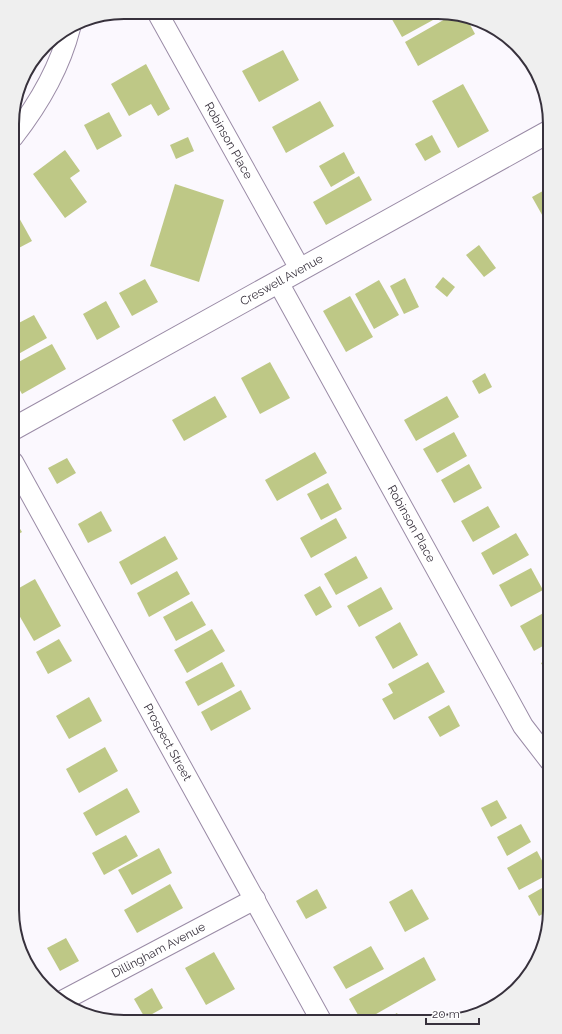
<svg xmlns="http://www.w3.org/2000/svg" width="562" height="1034" font-family="Raleway,sans-serif">
	<rect width="100%" height="100%" fill="#fbf8fe"/>
	<g fill="#bec886">
		<polygon points="389,14 444,14 402,37"/>
		<polygon points="454,14 466,17 475,34 418,66 405,42"/>
		<polygon points="283,50 299,80 259,102 242,71"/>
		<polygon points="146,64 170,109 158,116 151,104 129,116 111,84"/>
		<polygon points="463,84 489,131 458,148 432,101"/>
		<polygon points="320,101 334,126 286,153 272,127"/>
		<polygon points="109,112 122,136 97,150 84,125"/>
		<polygon points="432,135 441,152 425,161 415,144"/>
		<polygon points="188,137 194,151 176,159 170,145"/>
		<polygon points="65,150 80,171 70,178 87,202 65,218 33,174"/>
		<polygon points="344,152 355,173 331,187 319,166"/>
		<polygon points="359,176 372,200 326,225 313,202"/>
		<polygon points="175,184 224,200 199,282 150,266"/>
		<polygon points="550,187 550,229 532,197"/>
		<polygon points="13,207 32,241 13,251"/>
		<polygon points="479,245 496,268 484,277 466,255"/>
		<polygon points="443,277 455,287 447,297 435,287"/>
		<polygon points="405,278 419,307 404,314 390,286"/>
		<polygon points="145,279 158,302 132,316 119,293"/>
		<polygon points="379,280 399,315 374,329 355,294"/>
		<polygon points="350,296 373,337 346,352 323,311"/>
		<polygon points="106,301 120,327 97,340 83,314"/>
		<polygon points="34,315 47,338 13,357 13,326"/>
		<polygon points="52,344 66,369 22,394 13,378 13,365"/>
		<polygon points="270,362 290,398 260,414 241,378"/>
		<polygon points="485,373 492,387 479,394 472,381"/>
		<polygon points="215,396 227,417 184,441 172,420"/>
		<polygon points="447,396 459,417 416,441 404,420"/>
		<polygon points="454,432 467,456 437,473 423,449"/>
		<polygon points="315,452 327,473 277,501 265,480"/>
		<polygon points="67,458 76,473 57,484 48,468"/>
		<polygon points="469,464 482,488 454,503 441,480"/>
		<polygon points="328,483 342,509 321,520 307,494"/>
		<polygon points="488,506 500,527 473,542 461,521"/>
		<polygon points="101,511 112,531 88,543 78,524"/>
		<polygon points="12,516 22,532 12,538"/>
		<polygon points="336,518 347,538 311,558 300,538"/>
		<polygon points="516,533 529,555 493,575 481,553"/>
		<polygon points="165,536 178,559 131,585 119,562"/>
		<polygon points="356,556 368,578 336,595 324,574"/>
		<polygon points="531,568 543,590 511,607 499,585"/>
		<polygon points="177,571 190,594 149,617 137,593"/>
		<polygon points="35,579 61,626 34,641 12,603 12,592"/>
		<polygon points="320,586 332,607 316,616 304,595"/>
		<polygon points="381,587 393,609 359,627 347,606"/>
		<polygon points="192,601 206,625 176,641 163,617"/>
		<polygon points="549,610 550,642 534,651 520,626"/>
		<polygon points="400,622 418,655 393,669 375,637"/>
		<polygon points="212,629 225,651 187,673 174,650"/>
		<polygon points="59,639 72,661 48,674 36,652"/>
		<polygon points="550,658 550,679 541,663"/>
		<polygon points="222,662 235,686 198,706 185,682"/>
		<polygon points="428,662 445,692 394,720 382,699 393,693 388,684"/>
		<polygon points="241,690 251,709 211,731 201,712"/>
		<polygon points="89,697 102,721 69,739 56,716"/>
		<polygon points="449,705 460,726 440,737 428,717"/>
		<polygon points="105,747 118,771 79,793 66,769"/>
		<polygon points="127,788 140,812 96,836 83,813"/>
		<polygon points="497,800 507,818 491,827 481,808"/>
		<polygon points="521,824 531,842 507,856 497,837"/>
		<polygon points="126,835 138,856 104,875 92,853"/>
		<polygon points="159,848 172,873 132,895 118,870"/>
		<polygon points="537,851 549,874 519,890 507,868"/>
		<polygon points="170,884 183,908 137,933 124,910"/>
		<polygon points="549,884 550,910 539,916 528,896"/>
		<polygon points="317,889 327,908 306,919 296,901"/>
		<polygon points="412,889 429,919 405,932 389,902"/>
		<polygon points="66,938 79,961 60,971 47,948"/>
		<polygon points="371,946 384,969 346,989 333,967"/>
		<polygon points="214,952 235,989 206,1005 185,968"/>
		<polygon points="424,957 436,980 362,1022 349,999"/>
		<polygon points="152,988 163,1008 145,1018 134,999"/>
		<polygon points="397,1013 402,1022 381,1022"/>
	</g>
	<g fill="none" stroke-linecap="round" stroke-linejoin="round">
		<defs>
			<g id="street">
				<path id="s1" d="M 157,12 L 300,269"/>
				<path d="M 13,137 C 38,105 60,67 70,28"/>
				<path id="s2" d="M 278,282 L 523,726 L 550,761"/>
				<path id="s3" d="M 13,462 L 322,1022"/>
				<path id="s4" d="M 62,1001 L 255,899"/>
			</g>
			<g id="secondary">
				<path id="s5" d="M 13,429 L 550,131"/>
			</g>
		</defs>
		<use href="#street" stroke="#9a8ba6" stroke-width="22"/>
		<use href="#secondary" stroke="#9a8ba6" stroke-width="24"/>
		<use href="#street" stroke="#fff" stroke-width="20"/>
		<use href="#secondary" stroke="#fff" stroke-width="22"/>
	</g>
	<g text-anchor="middle" dominant-baseline="central" stroke-width="4" stroke-linejoin="round" paint-order="stroke">
		<g font-size="12" fill="#37313c" stroke="#fff">
			<text stroke="none"><textPath href="#s1" startOffset="147">Robinson Place</textPath></text>
			<text stroke="none"><textPath href="#s5" startOffset="307">Creswell Avenue</textPath></text>
			<text stroke="none"><textPath href="#s2" startOffset="276">Robinson Place</textPath></text>
			<text stroke="none"><textPath href="#s3" startOffset="320">Prospect Street</textPath></text>
			<text stroke="none"><textPath href="#s4" startOffset="109">Dillingham Avenue</textPath></text>
		</g>
	</g>
	<path d="M0 0H562V1034H0ZM124 19H438A105 105 0 0 1 543 124V910A105 105 0 0 1 438 1015H124A105 105 0 0 1 19 910V124A105 105 0 0 1 124 19Z" fill="#efefef" fill-rule="evenodd"/>
	<path fill="none" stroke="#37313c" stroke-width="2" d="M124 19H438A105 105 0 0 1 543 124V910A105 105 0 0 1 438 1015H124A105 105 0 0 1 19 910V124A105 105 0 0 1 124 19Z"/>
	<path d="M426 1018v6h53v-6" fill="none" stroke="#37313c" stroke-width="2"/>
	<text x="432" y="1018" font-size="12" fill="#37313c" stroke="#ffffff" stroke-width="3" paint-order="stroke">20 m</text>
</svg>
